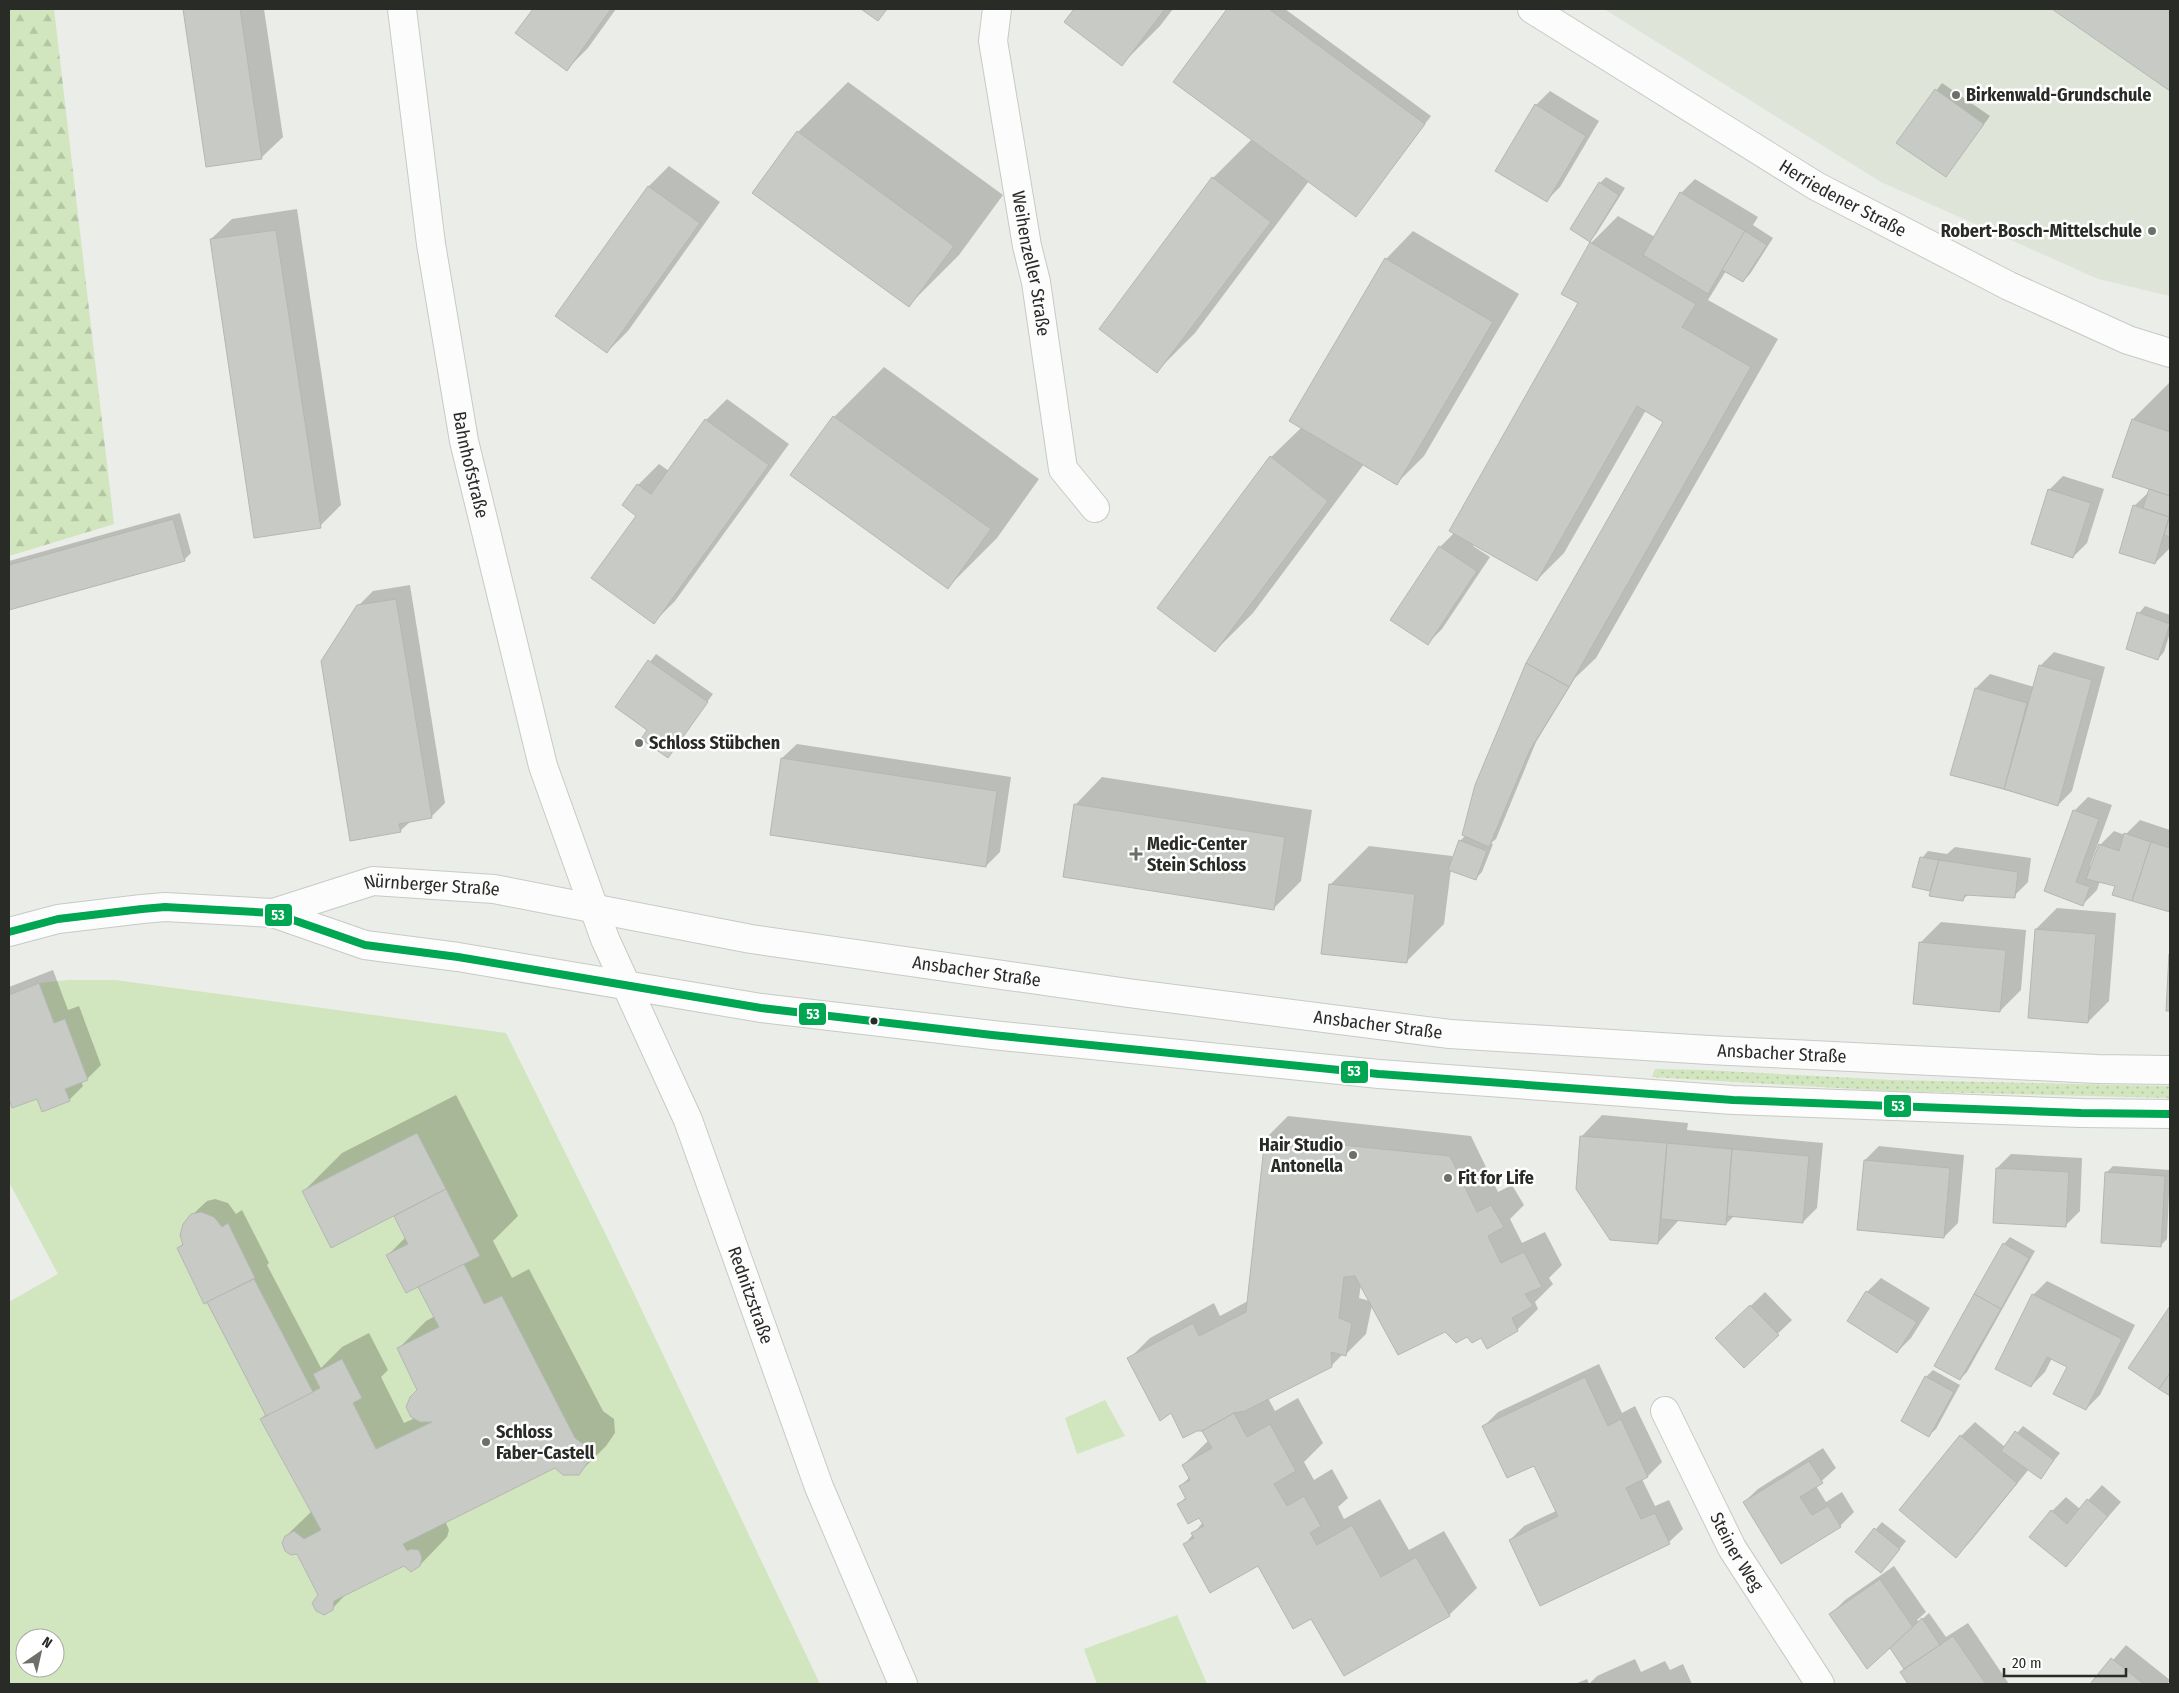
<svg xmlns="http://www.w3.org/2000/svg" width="2179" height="1693" font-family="'Fira Sans Condensed',sans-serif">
	<defs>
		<pattern id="grass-dots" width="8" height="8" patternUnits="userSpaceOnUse" patternTransform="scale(1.25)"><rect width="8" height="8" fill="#d1e5be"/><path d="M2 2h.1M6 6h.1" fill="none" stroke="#b3c5a3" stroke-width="1.8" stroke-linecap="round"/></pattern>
		<pattern id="forest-firs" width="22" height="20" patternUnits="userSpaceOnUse" patternTransform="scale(1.25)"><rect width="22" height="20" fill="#d1e5be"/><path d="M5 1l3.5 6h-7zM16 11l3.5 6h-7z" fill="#b3c5a3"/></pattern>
	</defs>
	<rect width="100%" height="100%" fill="#eaede8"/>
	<polygon fill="#dee5d8" points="1604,9 2170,9 2170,296 2098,279 1881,182"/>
	<polygon fill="url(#grass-dots)" points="1655,1069 1703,1070 1890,1080 2170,1086 2170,1098 1890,1091 1652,1077"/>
	<polygon fill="url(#forest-firs)" points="9,9 54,9 114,524 9,556"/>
	<g fill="#d1e5be" fill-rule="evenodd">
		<path d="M 68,980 L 115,980 L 506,1033 L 606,1235 L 820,1684 L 9,1684 L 9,1302 L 58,1274 L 9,1182 L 9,1099 L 13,1108 L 37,1099 L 42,1112 L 70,1101 L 65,1089 L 88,1080 L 65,1019 L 54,1023 L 39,983 ZM 25,1638 L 55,1638 L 55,1668 L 25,1668 Z"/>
		<polygon points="1105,1400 1125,1436 1077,1454 1065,1418"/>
		<polygon points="1177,1615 1207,1684 1097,1684 1084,1649"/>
	</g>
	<g fill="#0003" fill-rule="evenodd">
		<polygon points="184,9 264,9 283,137 262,157 207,165"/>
		<polygon points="534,9 616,9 588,48 567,69 517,33"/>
		<polygon points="1075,9 1173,9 1160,26 1122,64 1065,22"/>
		<polygon points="1228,9 1285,9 1431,116 1356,215 1309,181 1195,333 1157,371 1213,178 1252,139 1174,82"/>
		<polygon points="2054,9 2170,9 2170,89"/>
		<polygon points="848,82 1003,195 959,255 909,305 798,132"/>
		<polygon points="1942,83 1990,116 1946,176 1898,142"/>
		<polygon points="1550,91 1599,121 1560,187 1546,201 1536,105"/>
		<polygon points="669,166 720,202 628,331 607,352 648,187"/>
		<polygon points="1606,177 1625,188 1596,234 1589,240 1600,183"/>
		<polygon points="1695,179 1758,217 1753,225 1773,238 1750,274 1743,281 1726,271 1708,300 1778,339 1596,658 1575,678 1536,742 1496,839 1491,843 1493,844 1482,872 1475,879 1451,869 1444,924 1406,962 1330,885 1369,846 1452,856 1452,862 1460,841 1466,835 1665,421 1646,410 1564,553 1537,580 1474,544 1473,546 1490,557 1442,629 1428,643 1440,547 1454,533 1580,303 1591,243 1618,216 1655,237 1681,193"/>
		<polygon points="297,209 341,505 320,526 211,239 232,219"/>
		<polygon points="1413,231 1519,294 1424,456 1397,483 1364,464 1253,613 1215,651 1271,457 1302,427 1291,420 1386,259"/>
		<polygon points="884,367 1039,479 997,538 948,587 792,475 834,417"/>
		<polygon points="2170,382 2170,544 2169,549 2155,563 2134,506 2149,492 2150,488 2133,419"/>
		<polygon points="727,399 789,444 675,601 654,622 637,515 624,505 638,485 659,464 669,471 706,420"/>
		<polygon points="2063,476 2104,489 2087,543 2073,557 2049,490"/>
		<polygon points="180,513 191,553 184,560 9,609 9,561"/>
		<polygon points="410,585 445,803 431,817 411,821 400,831 358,606 373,591"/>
		<polygon points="2145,606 2170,615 2170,633 2164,652 2158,659 2139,613"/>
		<polygon points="2054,652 2105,667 2072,791 2058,805 1952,775 1976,688 1990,674 2034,687 2040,666"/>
		<polygon points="656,654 713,694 668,756 649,730 616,707"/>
		<polygon points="797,744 1011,777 1000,852 986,866 782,758"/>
		<polygon points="1102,777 1312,810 1301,881 1273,909 1075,805"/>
		<polygon points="2088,797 2112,805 2090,866 2092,867 2100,845 2114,831 2125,835 2140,820 2170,830 2170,911 2114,894 2116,885 2100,881 2097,890 2083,904 2045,890 2074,811"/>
		<polygon points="1955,847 2031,858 2028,882 2014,896 1969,894 1962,900 1933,887 1930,890 1922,858 1928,851 1947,854"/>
		<polygon points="2057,908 2116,913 2109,1001 2088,1022 2036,929"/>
		<polygon points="1941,922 2026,930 2021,990 2000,1011 1920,943"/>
		<polygon points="53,970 68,1010 79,1006 101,1065 87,1079 81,1081 83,1086 69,1100 38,1097 13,1107 9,1095 9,987"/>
		<polygon points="456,1095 518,1216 493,1241 512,1278 529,1269 603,1411 614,1419 615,1433 606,1446 578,1474 555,1467 442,1523 446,1523 449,1530 447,1537 420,1565 404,1565 347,1593 332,1609 319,1595 298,1552 286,1536 312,1511 261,1419 266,1414 178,1248 184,1243 192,1215 207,1201 215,1199 228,1203 236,1214 242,1210 269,1263 267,1265 321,1368 342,1347 369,1333 388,1370 381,1377 404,1423 415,1418 418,1391 399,1348 426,1321 435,1316 420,1287 388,1255 406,1237 395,1214 304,1191 342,1153"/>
		<polygon points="1602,1115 1688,1123 1687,1130 1823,1143 1817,1208 1803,1222 1734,1216 1726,1224 1679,1220 1658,1243 1582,1136"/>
		<path d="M 1288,1116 L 1471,1136 L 1498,1192 L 1512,1185 L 1524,1205 L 1510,1219 L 1522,1243 L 1545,1232 L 1562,1265 L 1549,1278 L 1553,1284 L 1535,1302 L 1538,1309 L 1517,1330 L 1482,1337 L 1467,1335 L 1445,1331 L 1372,1305 L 1366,1334 L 1345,1355 L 1343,1354 L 1331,1366 L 1268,1398 L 1275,1411 L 1298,1398 L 1323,1443 L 1304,1462 L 1314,1480 L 1332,1469 L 1348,1498 L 1338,1507 L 1344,1519 L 1380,1499 L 1409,1550 L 1444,1531 L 1477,1588 L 1449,1615 L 1312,1617 L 1258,1565 L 1185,1544 L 1203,1522 L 1200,1516 L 1178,1505 L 1186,1497 L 1180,1486 L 1190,1477 L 1183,1465 L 1209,1440 L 1203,1430 L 1172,1412 L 1129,1359 L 1150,1338 L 1214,1303 L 1220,1316 L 1248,1301 L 1267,1137 ZM 1361,1284 L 1370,1301 L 1359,1298 Z"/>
		<polygon points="1879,1146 1964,1155 1958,1223 1944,1237 1865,1160"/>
		<polygon points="2011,1154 2082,1158 2080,1211 2066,1225 1997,1168"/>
		<polygon points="2113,1166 2170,1170 2167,1239 2160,1246 2106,1173"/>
		<polygon points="2010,1237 2035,1251 1967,1372 1960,1379 2004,1244"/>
		<polygon points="1881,1278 1930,1308 1911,1338 1897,1352 1849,1321 1867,1292"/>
		<polygon points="2047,1281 2135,1325 2100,1395 2086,1409 2068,1366 2052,1358 2045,1372 2031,1386 2033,1295"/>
		<polygon points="1765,1292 1792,1320 1744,1366 1731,1325"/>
		<polygon points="2170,1308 2170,1395 2130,1368"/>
		<polygon points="1599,1364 1622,1413 1635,1406 1662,1462 1648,1476 1642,1479 1655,1506 1669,1500 1683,1529 1669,1542 1510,1540 1524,1526 1556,1511 1534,1464 1484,1426 1498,1412"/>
		<polygon points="1933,1370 1960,1385 1936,1429 1929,1435 1902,1420 1926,1377"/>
		<polygon points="1975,1422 2005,1447 2023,1426 2060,1453 2041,1477 2029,1469 1970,1542 1956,1556 1961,1436"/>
		<polygon points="1823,1448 1836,1468 1816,1486 1826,1502 1842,1492 1854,1512 1840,1526 1744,1502 1758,1489"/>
		<polygon points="2102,1485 2121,1502 2066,1565 2052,1511 2066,1497 2080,1509"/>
		<polygon points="1882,1522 1906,1541 1887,1565 1856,1552"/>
		<polygon points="1894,1566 1926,1612 1917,1620 1919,1622 1929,1613 1946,1637 1968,1623 2009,1684 1909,1684 1901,1672 1905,1668 1891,1648 1831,1614 1845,1600"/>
		<polygon points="2126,1645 2170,1680 2167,1684 2092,1684"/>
		<polygon points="1635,1659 1641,1672 1665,1661 1670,1670 1683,1664 1692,1684 1589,1684 1597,1676"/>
		<polygon points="1587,1679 1589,1684 1575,1684"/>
	</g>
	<g fill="#c7cac5" stroke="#b5b7b3">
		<polygon points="183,9 240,9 262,159 206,167"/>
		<polygon points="533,9 611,9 567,71 515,33"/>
		<polygon points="861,9 887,9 878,21"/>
		<polygon points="1074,9 1165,9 1122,66 1064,22"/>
		<polygon points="1227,9 1269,9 1425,124 1356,217 1173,82"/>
		<polygon points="2052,9 2170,9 2170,91"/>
		<polygon points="1935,89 1984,124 1946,177 1896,143"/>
		<polygon points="1535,104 1586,136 1547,202 1495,171"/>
		<polygon points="797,131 954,246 909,307 752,193"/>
		<polygon points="1212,177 1271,222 1157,373 1099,329"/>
		<polygon points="1599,182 1619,195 1590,242 1570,229"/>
		<polygon points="648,186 700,223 607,353 555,316"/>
		<polygon points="1680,192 1745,231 1708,294 1643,255"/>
		<polygon points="276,230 321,528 254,538 210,239"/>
		<polygon points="1745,231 1767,245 1743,282 1722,270"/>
		<polygon points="1590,242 1696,304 1682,327 1751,367 1569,687 1526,663 1663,422 1637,406 1537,581 1449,531 1578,303 1561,294"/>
		<polygon points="1385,258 1493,322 1397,485 1289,421"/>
		<polygon points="833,416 991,529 948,589 790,475"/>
		<polygon points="705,419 769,465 654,624 591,578 636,516 622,505 637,484 651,494"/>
		<polygon points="2132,419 2170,432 2170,496 2112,477"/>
		<polygon points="1270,456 1328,501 1215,652 1157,608"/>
		<polygon points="2048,489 2091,503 2073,558 2031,544"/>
		<polygon points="2149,489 2170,496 2169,517 2143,508"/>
		<polygon points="2133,505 2169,517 2155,564 2119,553"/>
		<polygon points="2170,515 2170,537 2164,535"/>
		<polygon points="173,519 185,561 9,610 9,565"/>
		<polygon points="1439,546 1477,571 1428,645 1390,620"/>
		<polygon points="396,599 432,818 399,824 401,832 350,841 321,661 357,605"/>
		<polygon points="2137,612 2170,624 2158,660 2126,649"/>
		<polygon points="648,660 708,702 668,758 641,739 647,730 615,707"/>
		<polygon points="1526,663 1569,687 1530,750 1489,847 1462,835 1475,785"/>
		<polygon points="2039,665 2092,680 2058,806 2004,789"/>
		<polygon points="1975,688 2027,703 2004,789 1950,775"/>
		<polygon points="781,758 997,791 986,867 770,835"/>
		<polygon points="1074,804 1285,837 1274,910 1063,877"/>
		<polygon points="2073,810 2099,819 2076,882 2090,887 2083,906 2044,891"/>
		<polygon points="2124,833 2151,842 2132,901 2112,895 2115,886 2086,879 2099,844 2119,851"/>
		<polygon points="1459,840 1487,851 1476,880 1448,870"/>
		<polygon points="2151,842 2170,848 2170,912 2132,901"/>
		<polygon points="1920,857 1939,860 1930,891 1912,887"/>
		<polygon points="1939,860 2018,872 2015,898 1965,895 1963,901 1929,896"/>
		<polygon points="1329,884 1415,894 1407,963 1321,954"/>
		<polygon points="2035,929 2096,934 2088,1023 2028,1018"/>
		<polygon points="1919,942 2006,950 2000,1012 1913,1004"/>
		<polygon points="2169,954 2170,954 2170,1011 2166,1011"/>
		<polygon points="39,983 54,1023 65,1019 88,1080 65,1089 70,1101 42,1112 37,1099 12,1108 9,1099 9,995"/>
		<polygon points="417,1133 446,1189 331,1248 302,1191"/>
		<polygon points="1580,1136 1667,1143 1658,1244 1610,1240 1576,1189"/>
		<polygon points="1265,1137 1450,1156 1477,1212 1491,1205 1504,1227 1488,1236 1501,1263 1524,1252 1542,1287 1525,1294 1533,1306 1512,1318 1518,1331 1487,1349 1481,1338 1472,1343 1467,1337 1456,1343 1445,1332 1398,1355 1355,1276 1344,1277 1339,1318 1352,1323 1346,1356 1331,1352 1332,1367 1245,1411 1234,1413 1202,1431 1197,1431 1183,1438 1171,1413 1160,1421 1127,1358 1193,1323 1199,1336 1246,1312"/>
		<polygon points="1667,1143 1732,1149 1726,1225 1661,1219"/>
		<polygon points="1732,1149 1809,1156 1803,1223 1727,1216"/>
		<polygon points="1864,1160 1950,1168 1944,1238 1857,1230"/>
		<polygon points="1996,1168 2069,1172 2066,1227 1993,1223"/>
		<polygon points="2105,1172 2165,1176 2161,1247 2101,1243"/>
		<polygon points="446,1189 480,1256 406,1293 386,1255 408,1244 394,1216"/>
		<polygon points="201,1212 214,1217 222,1227 228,1223 255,1278 204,1304 177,1248 183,1245 180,1235 183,1224 191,1214"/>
		<polygon points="2003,1243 2029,1258 2001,1309 1974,1294"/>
		<polygon points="464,1264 484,1304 502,1296 575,1438 587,1447 588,1462 579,1475 563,1475 555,1468 403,1544 407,1551 411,1549 419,1550 422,1558 420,1566 411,1572 404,1566 334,1601 333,1610 324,1615 316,1611 312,1603 318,1595 297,1554 291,1555 285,1551 282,1543 285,1536 294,1531 304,1539 321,1530 260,1419 320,1388 313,1374 342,1359 362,1398 353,1403 376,1449 432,1422 420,1422 411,1417 406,1407 410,1397 417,1390 397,1348 439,1327 418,1287"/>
		<polygon points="254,1279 313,1392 266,1416 207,1302"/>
		<polygon points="1866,1291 1917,1322 1897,1353 1847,1321"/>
		<polygon points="1974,1294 2001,1309 1960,1380 1934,1366"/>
		<polygon points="2032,1294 2122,1339 2086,1410 2053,1394 2067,1367 2047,1357 2031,1387 1995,1369"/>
		<polygon points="1750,1305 1779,1335 1744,1368 1715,1338"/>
		<polygon points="2170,1306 2170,1373 2159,1389 2128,1368"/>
		<polygon points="2170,1373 2170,1396 2159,1389"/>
		<polygon points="1925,1376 1954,1392 1929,1437 1901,1421"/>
		<polygon points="1585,1377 1608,1426 1621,1419 1648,1477 1626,1488 1641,1519 1655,1513 1670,1544 1540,1606 1509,1540 1558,1516 1534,1466 1507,1478 1482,1426"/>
		<polygon points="1234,1413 1247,1437 1270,1424 1296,1471 1274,1484 1287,1506 1304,1496 1321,1526 1310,1533 1317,1545 1352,1525 1381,1577 1416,1557 1450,1616 1344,1676 1311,1619 1293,1629 1258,1566 1210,1593 1183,1544 1194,1538 1191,1533 1204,1526 1199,1518 1188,1524 1177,1504 1186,1499 1179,1486 1190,1480 1182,1465 1212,1448 1202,1431"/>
		<polygon points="2015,1431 2054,1460 2041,1479 2001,1451"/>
		<polygon points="1960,1435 2017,1483 1956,1558 1899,1510"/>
		<polygon points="1809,1461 1823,1483 1800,1497 1812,1515 1828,1506 1841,1527 1781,1564 1743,1502"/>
		<polygon points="2087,1499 2108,1516 2066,1567 2029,1537 2051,1510 2067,1524"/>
		<polygon points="1874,1528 1900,1549 1881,1573 1855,1552"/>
		<polygon points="1880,1579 1913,1627 1867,1669 1829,1614"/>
		<polygon points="1922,1618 1940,1645 1904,1669 1890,1648"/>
		<polygon points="1953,1636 1986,1684 1908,1684 1900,1672"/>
		<polygon points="2111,1658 2144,1684 2090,1684"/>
	</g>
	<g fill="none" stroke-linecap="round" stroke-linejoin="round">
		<defs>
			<g id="street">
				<path id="s1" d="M 997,9 L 993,41 L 1027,246 L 1036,282 L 1063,469 L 1095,508"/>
				<path id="s2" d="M 1532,9 L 1816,186 L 2009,286 L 2128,340 L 2170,353"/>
				<path id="s3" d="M 1665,1411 L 1732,1548 L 1820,1684"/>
			</g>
			<g id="secondary">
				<path id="s4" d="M 402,9 L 431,244 L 464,441 L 543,766 L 605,939 L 688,1120 L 819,1487 L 903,1684"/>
			</g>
			<g id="primary">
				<path id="s5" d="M 273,913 L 373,881 L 494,889 L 751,939 L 1128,993 L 1450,1034 L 1709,1050 L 2097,1069 L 2170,1070"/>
				<polyline points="9,932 58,919 142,909 165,907 273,913 365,945 458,957 761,1008 992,1035 1379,1074 1733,1100 2081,1113 2170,1114"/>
			</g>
		</defs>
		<use href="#street" stroke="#c7cac5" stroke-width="30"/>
		<use href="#secondary" stroke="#c7cac5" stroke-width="30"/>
		<use href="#primary" stroke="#c7cac5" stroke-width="30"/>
		<use href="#street" stroke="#fcfcfc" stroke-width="28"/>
		<use href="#secondary" stroke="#fcfcfc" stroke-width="28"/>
		<use href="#primary" stroke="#fcfcfc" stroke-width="28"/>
		<defs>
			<polyline id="bus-1" points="9,932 58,919 142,909 165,907 273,913 365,945 458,957 761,1008 992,1035 1379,1074 1733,1100 2081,1113 2170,1114"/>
		</defs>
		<use href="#bus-1" stroke="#fff" stroke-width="11"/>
		<use href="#bus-1" stroke="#00a651" stroke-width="8"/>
	</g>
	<g fill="#6d6f6b" stroke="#fff" stroke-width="2">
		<circle cx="1956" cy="95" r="5"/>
		<circle cx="2152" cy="231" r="5"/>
		<circle cx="639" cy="743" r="5"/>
		<path d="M1133.5 846.5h5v5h5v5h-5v5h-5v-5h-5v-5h5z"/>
		<circle cx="1353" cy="1155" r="5"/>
		<circle cx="1448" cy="1178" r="5"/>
		<circle cx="486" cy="1442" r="5"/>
	</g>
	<circle fill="#292b27" stroke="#fff" stroke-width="2" cx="874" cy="1021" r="4.5"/>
	<g text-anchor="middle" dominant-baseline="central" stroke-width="5" stroke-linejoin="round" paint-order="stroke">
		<g font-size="18" font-weight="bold" fill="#292b27" stroke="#fff" text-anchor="start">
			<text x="1966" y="95">Birkenwald-Grundschule</text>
			<text x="2142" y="231" text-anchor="end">Robert-Bosch-Mittelschule</text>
			<text x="649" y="743">Schloss Stübchen</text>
			<text x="1147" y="844">Medic-Center<tspan x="1147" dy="21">Stein Schloss</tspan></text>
			<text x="1343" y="1145" text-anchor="end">Hair Studio<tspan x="1343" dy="21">Antonella</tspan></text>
			<text x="1458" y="1178">Fit for Life</text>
			<text x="496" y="1432">Schloss<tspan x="496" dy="21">Faber-Castell</tspan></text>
		</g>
		<g font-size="18" fill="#292b27" stroke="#fff">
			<text stroke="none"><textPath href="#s2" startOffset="364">Herriedener Straße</textPath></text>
			<text stroke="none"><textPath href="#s1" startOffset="258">Weihenzeller Straße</textPath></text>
			<text stroke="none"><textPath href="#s4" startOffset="461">Bahnhofstraße</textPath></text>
			<text stroke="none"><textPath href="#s5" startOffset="164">Nürnberger Straße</textPath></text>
			<text stroke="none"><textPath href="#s5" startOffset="716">Ansbacher Straße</textPath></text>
			<text stroke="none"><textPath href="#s5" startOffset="1121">Ansbacher Straße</textPath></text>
			<text stroke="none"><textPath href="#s5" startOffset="1526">Ansbacher Straße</textPath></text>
			<text stroke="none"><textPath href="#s4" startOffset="1340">Rednitzstraße</textPath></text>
			<text stroke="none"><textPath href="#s3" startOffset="158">Steiner Weg</textPath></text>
		</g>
	</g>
	<g stroke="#fff" stroke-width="2">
		<rect x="264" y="903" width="29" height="24" rx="5" fill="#00a651"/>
		<rect x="798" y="1002" width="29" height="24" rx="5" fill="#00a651"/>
		<rect x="1340" y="1060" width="29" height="24" rx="5" fill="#00a651"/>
		<rect x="1883" y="1094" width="29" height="24" rx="5" fill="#00a651"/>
	</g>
	<g font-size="14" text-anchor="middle" font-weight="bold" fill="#fff">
		<text x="278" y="920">53</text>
		<text x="813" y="1019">53</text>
		<text x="1354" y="1076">53</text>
		<text x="1898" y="1111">53</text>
	</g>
	<rect width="2179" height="1693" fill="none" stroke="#292b27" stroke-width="20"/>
	<g transform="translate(40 1653) rotate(34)"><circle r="24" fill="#ffffff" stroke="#a9aaa9"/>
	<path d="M0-4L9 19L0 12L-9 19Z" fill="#6d6f6b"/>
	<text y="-8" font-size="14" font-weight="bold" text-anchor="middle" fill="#292b27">N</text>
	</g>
	<path d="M2004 1668v8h122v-8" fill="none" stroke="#292b27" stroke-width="2.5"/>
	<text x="2012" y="1668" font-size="15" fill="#292b27" stroke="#ffffff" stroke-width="4" paint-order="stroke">20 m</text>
</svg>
